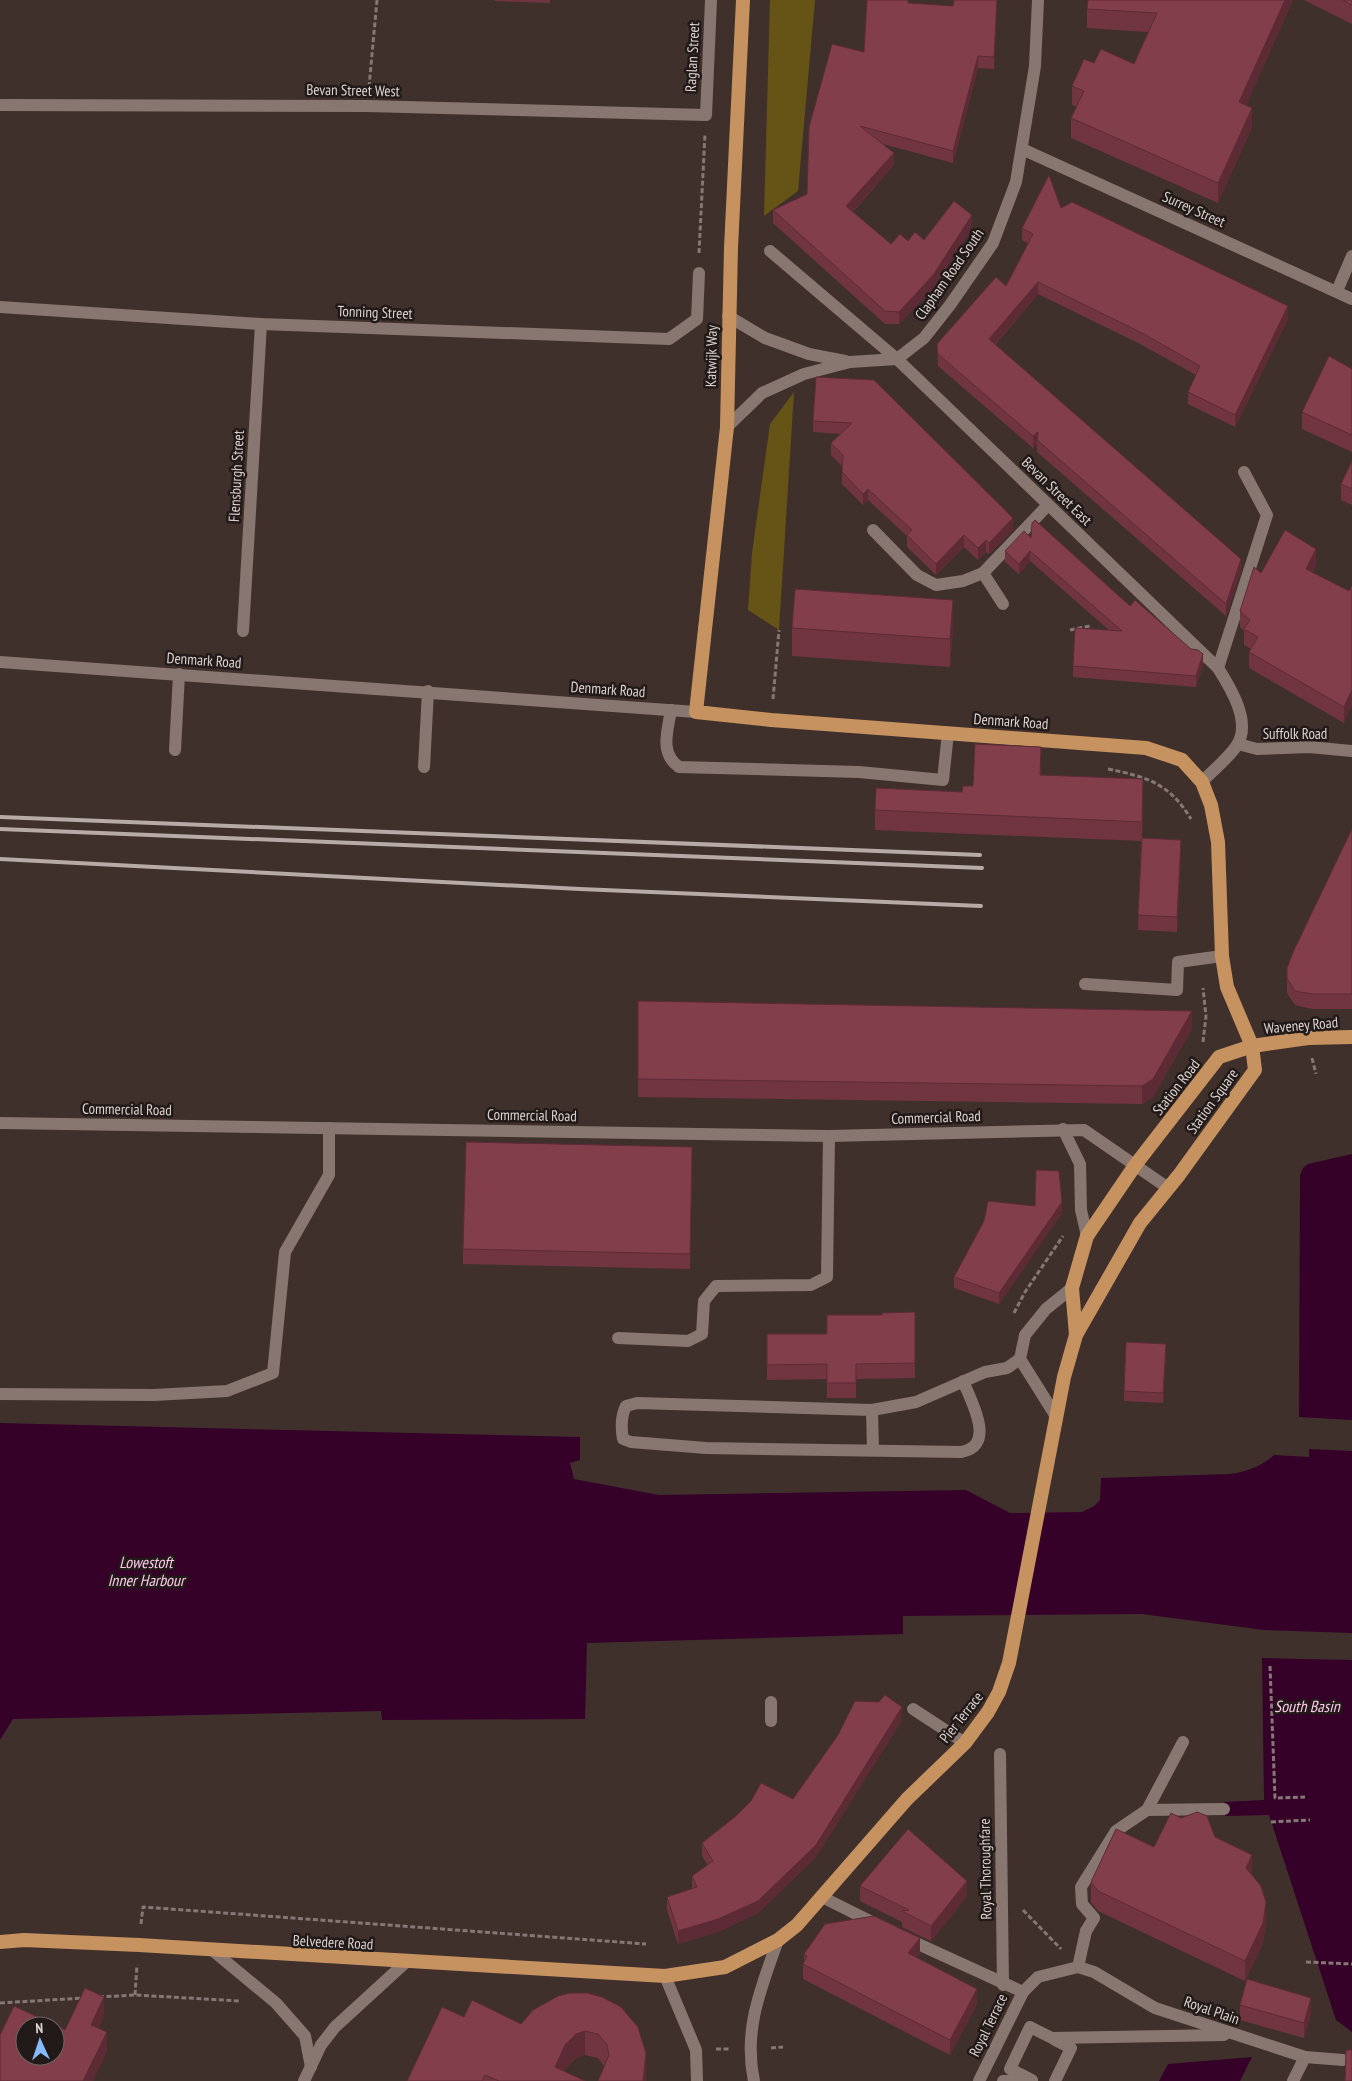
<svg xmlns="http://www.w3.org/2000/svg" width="1352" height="2081" font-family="'PT Sans Narrow',sans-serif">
	<rect width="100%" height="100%" fill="#40302c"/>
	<g fill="#655415">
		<polygon points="770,0 815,0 798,191 764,216"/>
		<polygon points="794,392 779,630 748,610 752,553 770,424"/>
	</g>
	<g fill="#360129">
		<polygon points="1352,1154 1352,1420 1299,1417 1300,1175 1303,1168 1308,1164"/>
		<path d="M 0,1423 L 580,1437 L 580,1460 L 570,1463 L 574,1479 L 659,1495 L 966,1490 L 1010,1513 L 1082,1512 L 1094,1506 L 1100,1500 L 1101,1478 L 1230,1474 C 1248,1471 1260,1467 1274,1455 L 1309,1457 L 1309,1449 L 1352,1451 L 1352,1633 L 1264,1630 L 1142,1614 L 903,1616 L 903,1634 L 587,1643 L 585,1719 L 382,1720 L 381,1711 L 13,1719 L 0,1740 Z"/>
		<polygon points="1262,1658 1352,1660 1352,2032 1336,2020 1269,1815 1225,1816 1224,1802 1264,1800"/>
		<polygon points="1252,2057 1240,2081 1159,2081 1168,2064"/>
	</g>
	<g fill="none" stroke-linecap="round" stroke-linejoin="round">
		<g stroke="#847774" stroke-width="3" stroke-dasharray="5 2.5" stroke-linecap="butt">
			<polyline points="369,87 377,0"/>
			<polyline points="699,253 705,134"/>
			<polyline points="1070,630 1090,626"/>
			<polyline points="773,699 779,630"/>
			<path d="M 1108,769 C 1147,777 1169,783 1191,819"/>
			<polyline points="1203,1042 1206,1016 1203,988"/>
			<polyline points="1312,1058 1316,1074"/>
			<polyline points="1014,1313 1025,1292 1063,1236"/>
			<polyline points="1270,1666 1275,1798 1305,1797"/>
			<polyline points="1271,1822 1310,1820"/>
			<polyline points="1023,1910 1061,1949"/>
			<polyline points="141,1924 143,1907 646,1944"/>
			<polyline points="1306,1962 1352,1964"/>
			<polyline points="135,1995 137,1965"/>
			<polyline points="99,1997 135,1995 240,2001"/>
			<polyline points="0,2003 83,1998"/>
			<polyline points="771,2048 783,2047"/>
			<polyline points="716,2049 730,2049"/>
		</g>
		<g stroke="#887670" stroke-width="12">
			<polyline points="1337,291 1352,256"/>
			<polyline points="873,530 917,575 936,585 963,581 983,573 1048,505"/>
			<polyline points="983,573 1003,604"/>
			<polyline points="1218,668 1267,515 1244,472"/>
			<path d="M 671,710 C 668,730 659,753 679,767 L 859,772 L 943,780 L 948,733"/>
			<polyline points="175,750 179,674"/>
			<polyline points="424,767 428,691"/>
			<polyline points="1085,984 1177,990 1178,962 1222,956"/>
			<polyline points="618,1338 688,1341 702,1334 704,1301 716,1286 811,1285 827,1277 829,1136"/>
			<path d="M 963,1381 C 971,1401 997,1446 961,1452 L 706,1448 L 631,1442 L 623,1439 C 621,1428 621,1416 626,1406 L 637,1403 L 872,1410 L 916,1402 L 985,1372 L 1007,1368 L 1020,1359"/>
			<polyline points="0,1394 154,1395 227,1391 273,1373 285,1252 329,1175 329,1128"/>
			<polyline points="872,1410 873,1450"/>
			<polyline points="1057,1418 1020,1359 1025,1335 1046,1309 1072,1288"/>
			<polyline points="771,1702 771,1721"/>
			<polyline points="1147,1810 1224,1809"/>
			<polyline points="1086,1931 1094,1918 1082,1904 1081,1887 1116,1831 1147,1810 1183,1742"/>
		</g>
		<g stroke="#887670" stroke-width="12">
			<polyline points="1238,744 1257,749 1309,747 1352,751"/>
			<polyline points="913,1709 965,1743"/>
			<polyline points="1000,1754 1003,1985"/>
			<polyline points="822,1897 878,1925"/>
			<polyline points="905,1938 1023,1992"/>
			<polyline points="1078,1967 1086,1931"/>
			<polyline points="1032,2080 1010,2069 1030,2027 1052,2038 1224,2035"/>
			<polyline points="979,2081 1023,1992 1038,1977 1078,1967 1094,1972 1155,2008 1305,2057 1343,2060"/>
			<polyline points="1003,2081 1030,2080"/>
			<polyline points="1055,2081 1071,2048 1055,2040"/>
			<polyline points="1293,2081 1305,2057"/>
		</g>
		<g stroke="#887670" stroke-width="12">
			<polyline points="0,105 367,106 706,115 711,0"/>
			<polyline points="1022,149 1352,299"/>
			<path d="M 770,251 L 897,359 L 1218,668 C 1230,687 1252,722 1237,745 C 1229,758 1213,770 1202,782"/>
			<polyline points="0,307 261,324 669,339 697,319 699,273"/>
			<polyline points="728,316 765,338 809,354 845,361"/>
			<polyline points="727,427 762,393 804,374 850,362 897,359 924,338 950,305 993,243 1016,182 1035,66 1038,0"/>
			<polyline points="243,631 261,324"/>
			<polyline points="0,1123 829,1136 1084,1130 1168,1188"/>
			<polyline points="1063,1129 1080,1164 1081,1210 1087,1236"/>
			<polyline points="212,1950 276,2003 305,2036 311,2067"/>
			<polyline points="304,2081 321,2045 335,2027 406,1962"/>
		</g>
		<polyline stroke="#887670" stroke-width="12" points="0,662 696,712"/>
		<g stroke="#887670" stroke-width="12">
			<polyline points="665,1976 696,2050 697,2081"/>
			<path d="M 754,2081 C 743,2030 761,1988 778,1940"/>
		</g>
		<g stroke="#c69360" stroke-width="14">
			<polyline points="1076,1335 1072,1288 1087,1236 1136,1164 1219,1057 1252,1046 1308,1038 1352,1037"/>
			<polyline points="0,1942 24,1940 139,1945 665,1976 725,1967 778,1940 797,1925 907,1799 965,1743 988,1712 999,1692 1009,1663 1064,1377 1076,1335 1140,1223 1179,1175 1255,1070 1252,1046 1227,987 1222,956 1218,842 1211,805 1202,782 1182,760 1146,748 771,720 696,712 727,427 731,248 743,0"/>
		</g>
		<g stroke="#b7aba8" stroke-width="4">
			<polyline points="0,817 980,855"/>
			<polyline points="0,829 982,868"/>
			<polyline points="0,859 580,889 981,906"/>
		</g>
	</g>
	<g fill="#713541">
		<polygon points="495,0 550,0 550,3 495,1"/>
		<polygon points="954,0 997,0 994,69 978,68 953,163 883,144 894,165 853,212 891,244 908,241 924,240 972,228 934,287 899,324 885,324 773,223 773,210 807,194 864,52 908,3 953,6"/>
		<polygon points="1293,0 1246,105 1252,127 1218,203 1071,138 1071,118 1077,107 1072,105 1072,86 1094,63 1134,64 1148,32 1087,28 1087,9"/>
		<polygon points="1304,0 1352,0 1352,24"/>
		<polygon points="1061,208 1288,319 1235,427 1188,404 1188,392 1196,375 1142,345 1038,294 995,345 1241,571 1226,616 1037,452 1037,444 1033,448 938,366 937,344 1006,286 1028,244 1022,240 1022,228"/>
		<polygon points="1352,369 1352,452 1302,429 1302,412"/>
		<polygon points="816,377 1013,530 989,554 986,552 978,560 964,547 936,575 907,547 907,536 868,500 863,505 842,484 842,466 831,455 831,443 841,434 813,432 813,421"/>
		<polygon points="1352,461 1352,505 1341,500 1341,484"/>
		<polygon points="1031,538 1130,606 1203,665 1196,687 1073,677 1073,666 1109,630 1030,561 1019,574 1005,562 1005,551"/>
		<polygon points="1316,565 1312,573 1349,591 1344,723 1249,668 1249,652 1251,649 1244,645 1244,631 1240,627 1240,611 1261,573"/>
		<polygon points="792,628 953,628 950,667 792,656"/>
		<polygon points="1041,767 1041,775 1143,799 1142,838 1181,855 1177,932 1138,930 1141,841 875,830 875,810 962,792 973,786"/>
		<polygon points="1352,829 1352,1009 1312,1009 1295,1005 1287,993 1287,968"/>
		<polygon points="638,1001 1192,1029 1153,1097 1142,1104 638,1097"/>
		<polygon points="692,1162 690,1269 463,1264 463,1249"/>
		<polygon points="1062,1213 999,1304 954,1288 954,1277"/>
		<polygon points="915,1312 915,1378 856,1379 856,1398 827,1398 827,1379 767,1380 767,1334 827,1334 882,1315"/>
		<polygon points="1166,1354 1163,1403 1124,1401 1124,1391"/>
		<polygon points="902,1720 816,1857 758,1913 718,1932 678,1944 667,1910 667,1897 692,1889 692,1876 708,1865 702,1856 702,1843 736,1816 793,1799"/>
		<polygon points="1215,1837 1252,1875 1266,1922 1263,1943 1245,1981 1098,1911 1091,1902 1091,1882 1154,1847"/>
		<polygon points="860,1886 967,1896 931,1941 902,1927 902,1922 860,1901"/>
		<polygon points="804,1954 920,1954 916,1958 977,2004 950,2055 803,1979 803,1964 804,1962"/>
		<polygon points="1240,2005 1311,2013 1304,2038 1240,2020"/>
		<polygon points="464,2017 521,2024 638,2027 646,2077 604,2066 598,2058 585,2055 576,2058 565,2069 564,2071 585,2081 407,2081"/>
	</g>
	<g fill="#5c2b35">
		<polygon points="997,0 994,69 994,57"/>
		<polygon points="1285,0 1293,0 1239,122 1239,102"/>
		<polygon points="978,56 978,68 953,163 953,151"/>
		<polygon points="1252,108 1252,127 1218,203 1218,183"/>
		<polygon points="894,153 894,165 846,219 846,206"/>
		<polygon points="972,215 972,228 934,287 899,324 899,312"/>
		<polygon points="1038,282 1038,294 989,351 989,339"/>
		<polygon points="1288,306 1288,319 1235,427 1235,415"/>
		<polygon points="1038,432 1037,444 1033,448 1033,436"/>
		<polygon points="868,489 868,500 863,505 863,494"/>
		<polygon points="1013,518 1013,530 989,554 989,543"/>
		<polygon points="964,535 964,547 936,575 936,564"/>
		<polygon points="986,540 986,552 978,560 978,548"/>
		<polygon points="1316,549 1316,565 1306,586 1306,569"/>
		<polygon points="1030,551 1030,561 1019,574 1019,564"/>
		<polygon points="1241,559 1241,571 1226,616 1226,604"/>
		<polygon points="953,600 953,628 950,667 950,639"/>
		<polygon points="1203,654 1203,665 1196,687 1196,676"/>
		<polygon points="1352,690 1352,706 1344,723 1344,707"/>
		<polygon points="1143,779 1143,799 1142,841 1142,822"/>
		<polygon points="1181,840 1181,855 1177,932 1177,917"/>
		<polygon points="1192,1011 1192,1029 1153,1097 1142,1104 1142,1086"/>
		<polygon points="1062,1202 1062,1213 999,1304 999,1293"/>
		<polygon points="1166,1344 1166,1354 1163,1403 1163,1393"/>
		<polygon points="902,1707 902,1720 816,1857 758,1913 718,1932 678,1944 678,1931"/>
		<polygon points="1252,1855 1252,1875 1246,1888 1246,1868"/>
		<polygon points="967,1881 967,1896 931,1941 931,1926"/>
		<polygon points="1266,1902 1266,1922 1263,1943 1245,1981 1245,1961"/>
		<polygon points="920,1938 920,1954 908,1968 908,1953"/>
		<polygon points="977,1989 977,2004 950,2055 950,2040"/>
		<polygon points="104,1997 104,2017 91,2045 91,2025"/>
		<polygon points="1311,1998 1311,2013 1304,2038 1304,2023"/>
		<polygon points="585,2031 585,2055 576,2058 565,2069 559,2081 555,2067 565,2045 576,2034"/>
		<polygon points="107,2032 107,2052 93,2081 83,2081"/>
		<polygon points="646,2053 646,2081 643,2081"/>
	</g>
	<g fill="#833e4c" stroke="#5c2b35" fill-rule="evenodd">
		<polygon points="867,0 908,0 908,3 953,6 954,0 997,0 994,57 978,56 953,151 860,126 894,153 846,206 891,244 900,234 908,241 915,232 924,240 954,201 972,215 934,274 899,312 885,311 773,210 807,194 809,127 832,44 864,52"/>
		<polygon points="1088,0 1285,0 1239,102 1252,108 1218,183 1071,118 1084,91 1072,86 1084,59 1094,63 1101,49 1134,64 1157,13 1087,9"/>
		<polygon points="1343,0 1352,0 1352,5"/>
		<polygon points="1049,175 1061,208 1072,202 1288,306 1235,415 1188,392 1200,366 1142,333 1038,282 989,339 1241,559 1226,604 1037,440 1038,432 1033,436 938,354 937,344 996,277 1006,286 1033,234 1022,228"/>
		<polygon points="1329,356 1352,369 1352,435 1302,412"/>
		<polygon points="816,377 874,380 1013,518 989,543 986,540 978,548 964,535 936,564 907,535 912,530 868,489 863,494 842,472 843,455 831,443 852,423 813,421"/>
		<polygon points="1352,461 1352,489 1341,484"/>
		<polygon points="1035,520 1130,606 1135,600 1191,649 1198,650 1203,654 1196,676 1073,666 1075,628 1122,631 1030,551 1019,564 1005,551 1024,531 1031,538 1032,523"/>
		<polygon points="1285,530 1316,549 1306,569 1349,591 1352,585 1352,690 1344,707 1249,652 1258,637 1244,629 1250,620 1240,611 1254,567 1261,573"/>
		<polygon points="795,589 953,600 950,639 792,628"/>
		<polygon points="975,744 1041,747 1040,775 1143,779 1142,822 875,810 876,788 962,792 963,786 973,786"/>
		<polygon points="1352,829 1352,994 1312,994 1295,991 1287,978 1287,968 1294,950"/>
		<polygon points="1142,838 1181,840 1177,917 1138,915"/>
		<polygon points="638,1001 1192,1011 1153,1079 1142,1086 638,1079"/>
		<polygon points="466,1142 692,1147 690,1254 463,1249"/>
		<polygon points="1036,1170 1059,1171 1062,1202 999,1293 954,1277 984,1221 988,1201 1035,1206"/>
		<polygon points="915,1312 915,1363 856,1364 856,1383 827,1383 827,1364 767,1365 767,1334 827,1334 827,1315 882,1315 882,1313"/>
		<polygon points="1126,1342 1166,1344 1163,1393 1124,1391"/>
		<polygon points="885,1695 902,1707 816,1845 758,1901 718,1919 678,1931 667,1897 697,1887 692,1876 713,1861 702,1843 736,1816 751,1801 761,1783 793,1799 838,1735 855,1701 879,1702"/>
		<polygon points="1197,1812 1207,1816 1215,1837 1252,1855 1246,1868 1261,1886 1266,1902 1263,1923 1245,1961 1098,1891 1091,1882 1116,1829 1154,1847 1171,1813 1181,1818"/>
		<polygon points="908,1829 967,1881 931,1926 902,1911 909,1910 860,1886"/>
		<polygon points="874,1916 920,1938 908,1953 977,1989 950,2040 803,1964 807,1956 804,1954 825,1924"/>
		<polygon points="1247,1979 1311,1998 1304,2023 1240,2005"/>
		<path d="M 85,1988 L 104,1997 L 91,2025 L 107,2032 L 83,2081 L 0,2081 L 0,2035 L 14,2006 L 65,2030 ZM 25,2026 L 55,2026 L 55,2056 L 25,2056 Z"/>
		<polygon points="570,1993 587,1993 602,1997 621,2007 638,2027 646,2053 643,2081 598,2081 609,2055 607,2045 598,2034 585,2031 576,2034 565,2045 555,2067 585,2081 499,2081 485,2075 482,2081 407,2081 442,2007 464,2017 472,2000 521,2024 533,2010 558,1996"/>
		<polygon points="1346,2050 1352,2050 1352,2081 1345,2081"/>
	</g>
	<g text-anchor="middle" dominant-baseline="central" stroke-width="5" stroke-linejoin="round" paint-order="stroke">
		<g font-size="15" fill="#ddd3d0" stroke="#211a18">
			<text transform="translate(692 57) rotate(-87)">Raglan Street</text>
			<text transform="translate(353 90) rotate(1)">Bevan Street West</text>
			<text transform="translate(1194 209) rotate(24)">Surrey Street</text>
			<text transform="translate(949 274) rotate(-55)">Clapham Road South</text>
			<text transform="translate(375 312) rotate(2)">Tonning Street</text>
			<text transform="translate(711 356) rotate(-89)">Katwijk Way</text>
			<text transform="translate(236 476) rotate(-87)">Flensburgh Street</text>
			<text transform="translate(1057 491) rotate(44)">Bevan Street East</text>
			<text transform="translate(204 660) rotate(4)">Denmark Road</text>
			<text transform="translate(608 689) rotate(4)">Denmark Road</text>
			<text transform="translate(1011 721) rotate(4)">Denmark Road</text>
			<text x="1295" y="733">Suffolk Road</text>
			<text transform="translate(1301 1025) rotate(-5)">Waveney Road</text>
			<text transform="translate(1176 1087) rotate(-52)">Station Road</text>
			<text transform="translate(1212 1101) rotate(-54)">Station Square</text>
			<text transform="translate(127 1109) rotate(1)">Commercial Road</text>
			<text transform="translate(532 1115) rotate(1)">Commercial Road</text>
			<text transform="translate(936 1117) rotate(-2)">Commercial Road</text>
			<text transform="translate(961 1717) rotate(-52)">Pier Terrace</text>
			<text transform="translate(985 1869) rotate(-91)">Royal Thoroughfare</text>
			<text transform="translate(333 1942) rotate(3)">Belvedere Road</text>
			<text transform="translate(1212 2010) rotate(19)">Royal Plain</text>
			<text transform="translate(988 2025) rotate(-64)">Royal Terrace</text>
		</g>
		<g font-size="16" font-style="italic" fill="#ffc9ec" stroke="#211a18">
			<text x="146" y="1562">Lowestoft<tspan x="146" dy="18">Inner Harbour</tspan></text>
			<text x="1307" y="1706">South Basin</text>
		</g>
	</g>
	<g transform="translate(40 2041) rotate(357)"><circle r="24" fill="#211a18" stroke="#6c6462"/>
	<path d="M0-4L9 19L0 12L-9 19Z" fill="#87bbfb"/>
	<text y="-8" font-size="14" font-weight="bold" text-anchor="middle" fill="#ddd3d0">N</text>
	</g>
</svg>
